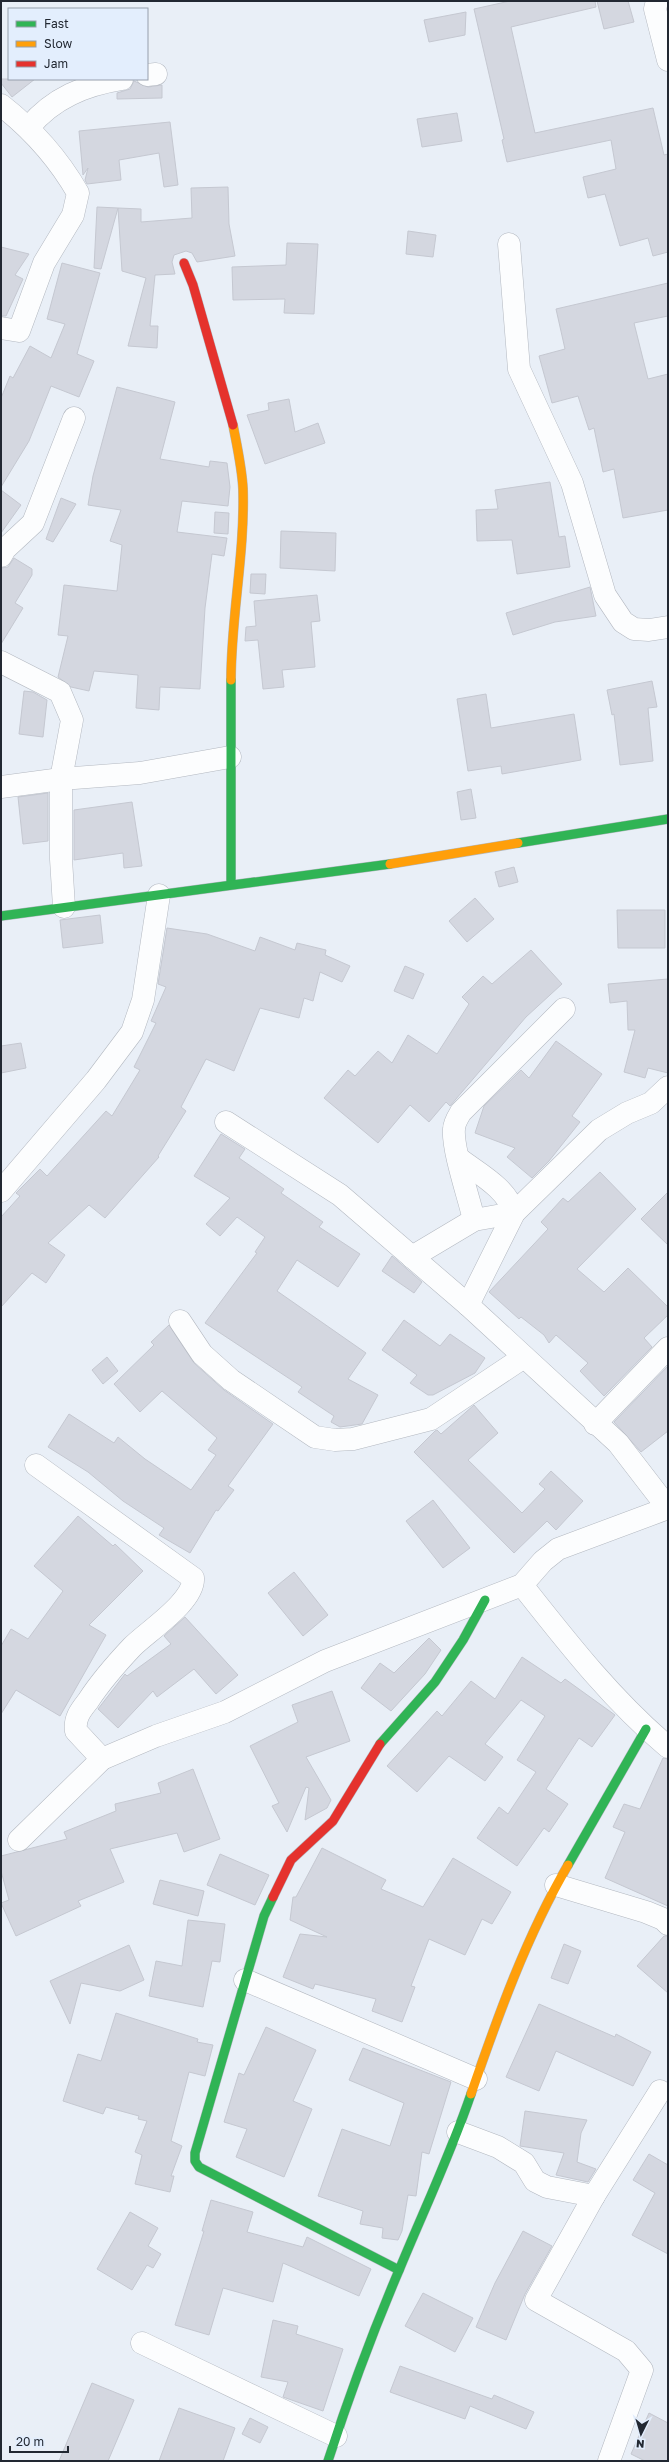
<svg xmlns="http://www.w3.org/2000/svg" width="669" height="2462" font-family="'Golos Text',sans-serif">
	<rect width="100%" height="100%" fill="#e9eff7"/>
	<g fill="#d4d7e0" stroke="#c5c8d1">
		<polygon points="510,1 595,1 596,7 511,27 535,133 653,108 664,155 668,154 668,252 653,256 648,238 620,246 605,194 588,198 583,177 616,169 611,140 507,162 502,140 504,139 474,9"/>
		<polygon points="597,1 628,1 634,22 604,29"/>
		<polygon points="466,12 465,35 429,42 424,20"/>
		<polygon points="1,79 35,79 12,97 1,83"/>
		<polygon points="134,81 148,87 162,85 162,98 117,99 117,93 130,89"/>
		<polygon points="457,113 462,141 422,147 417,119"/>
		<polygon points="170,122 178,185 164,187 159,153 119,160 121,180 87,184 85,180 88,168 83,175 79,131"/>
		<polygon points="228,187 229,224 235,256 197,262 192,253 186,251 174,255 172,262 175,274 155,275 150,326 158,326 157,348 128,346 146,278 122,271 118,208 141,209 141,222 192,218 191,188"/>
		<polygon points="97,207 118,208 101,269 94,268"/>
		<polygon points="408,231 436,235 433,257 406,254"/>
		<polygon points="287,243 318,244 314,314 284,313 285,299 233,300 232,267 286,265"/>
		<polygon points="1,247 29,254 15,275 23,279 6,316 1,316"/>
		<polygon points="62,263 100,273 77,354 94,361 79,397 51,386 29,441 1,487 1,398 10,376 13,378 30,346 51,358 65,324 47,319"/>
		<polygon points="668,283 668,316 634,323 648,379 668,374 668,510 623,518 614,469 603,472 594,428 589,430 578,396 552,403 539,356 565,349 556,309"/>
		<polygon points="117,387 175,402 160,459 209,467 210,461 227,463 230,487 228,506 182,501 177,532 227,538 224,556 212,554 205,608 200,689 160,687 159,710 136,708 138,675 94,671 89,691 71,687 58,677 68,636 58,635 64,585 117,591 122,545 110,541 121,510 88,505 93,476"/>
		<polygon points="289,399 295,432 318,423 325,443 265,464 247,415 269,410 268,403"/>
		<polygon points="550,482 559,537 565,536 570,567 517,574 512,540 477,541 476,510 498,509 495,490"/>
		<polygon points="1,490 21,505 1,533"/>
		<polygon points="61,498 76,504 53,542 46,539"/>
		<polygon points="215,512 229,513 228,534 214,533"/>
		<polygon points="281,531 336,533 335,571 280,568"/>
		<polygon points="14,558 32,569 32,575 15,603 23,608 1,644 1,568 8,567"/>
		<polygon points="251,574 266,574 265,594 250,593"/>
		<polygon points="590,587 596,616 555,622 513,635 506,613"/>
		<polygon points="317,595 320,621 311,622 315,667 282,670 284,687 263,689 258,640 245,641 246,627 256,626 254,601"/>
		<polygon points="652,681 657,707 648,708 653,761 620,765 614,714 612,715 607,690"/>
		<polygon points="24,691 33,692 47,700 43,737 19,734"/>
		<polygon points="486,694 491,728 574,714 581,760 502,774 501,766 468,771 457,699"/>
		<polygon points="471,789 476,818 461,820 457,792"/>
		<polygon points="48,793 48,841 23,844 18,797"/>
		<polygon points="132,802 142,866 124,868 123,853 74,860 74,810"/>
		<polygon points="514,867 518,882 499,887 495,872"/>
		<polygon points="475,898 494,919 467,942 449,921"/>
		<polygon points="617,910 665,910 665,948 618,948"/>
		<polygon points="100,915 103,943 63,948 60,920"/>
		<polygon points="167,928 207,934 255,951 260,937 295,950 297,943 326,950 325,955 350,966 342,982 320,972 313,1001 304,998 299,1018 260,1008 234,1071 206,1059 181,1107 186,1111 158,1156 159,1157 105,1218 89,1205 48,1243 65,1255 46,1283 32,1273 1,1307 1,1217 20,1196 16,1193 40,1169 47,1176 106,1111 112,1116 140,1070 134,1067 156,1023 151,1021 166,987 158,984"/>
		<polygon points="531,950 562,984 526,1017 450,1106 446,1102 429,1122 410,1105 378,1143 324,1098 348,1070 355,1076 378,1051 392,1063 408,1035 437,1054 469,1004 462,997 483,976 492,984"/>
		<polygon points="405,966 424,974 413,999 394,991"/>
		<polygon points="668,979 668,1073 648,1068 645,1078 624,1072 635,1030 628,1030 627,1001 610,1003 608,984"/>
		<polygon points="556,1041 602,1074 572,1116 580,1122 549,1161 532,1178 507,1157 515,1148 475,1133 484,1106 521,1070 529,1078"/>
		<polygon points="21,1043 26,1068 1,1073 1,1046"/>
		<polygon points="221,1134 245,1149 239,1158 284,1189 281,1193 323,1222 319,1227 360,1254 338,1287 297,1260 277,1291 366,1353 348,1379 378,1395 362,1424 340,1427 331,1422 334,1416 298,1392 302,1387 205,1323 257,1253 255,1252 265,1237 237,1217 220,1236 206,1224 230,1198 194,1176"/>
		<polygon points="600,1172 636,1209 577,1269 604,1292 628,1268 668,1307 668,1315 644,1338 652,1347 604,1396 580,1371 588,1363 556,1335 549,1343 544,1335 521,1317 519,1319 489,1292 548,1229 541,1222 563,1198 568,1202"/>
		<polygon points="668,1192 668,1245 641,1219"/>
		<polygon points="392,1256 422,1282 414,1293 382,1271"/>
		<polygon points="404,1320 440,1346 450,1334 485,1358 475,1373 433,1395 428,1395 410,1383 417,1375 382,1350"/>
		<polygon points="169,1325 194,1363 224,1390 273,1424 228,1486 234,1490 218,1511 216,1510 190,1553 159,1535 164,1528 123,1501 88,1472 48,1447 69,1414 114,1443 118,1437 145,1459 191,1490 216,1455 208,1450 217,1438 162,1391 140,1412 114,1384 154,1345 151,1342"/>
		<polygon points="107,1357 118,1371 103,1384 92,1370"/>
		<polygon points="668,1366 668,1431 641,1452 614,1422"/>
		<polygon points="474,1405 498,1433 468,1460 522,1513 545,1489 539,1484 551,1471 583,1501 556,1530 547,1521 514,1553 414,1452 435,1431 437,1430 441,1434"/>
		<polygon points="433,1500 470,1548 443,1568 406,1521"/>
		<polygon points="78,1516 113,1546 115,1544 143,1571 89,1625 106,1635 60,1716 16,1690 1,1714 1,1646 11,1629 28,1639 63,1591 34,1566"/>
		<polygon points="294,1572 328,1615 303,1636 268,1593"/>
		<polygon points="185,1617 238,1675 216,1694 194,1669 157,1697 153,1691 118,1728 98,1709 125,1674 127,1676 171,1644 164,1636"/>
		<polygon points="429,1638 441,1650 425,1674 391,1711 361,1688 380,1663 394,1673"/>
		<polygon points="522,1657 561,1683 565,1679 615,1715 592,1747 579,1738 546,1789 568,1804 549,1832 544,1828 517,1866 477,1838 499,1807 508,1814 536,1772 517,1760 545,1716 521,1700 485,1744 503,1757 485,1781 449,1756 417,1792 387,1766 437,1711 442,1716 471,1681 495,1699"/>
		<polygon points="332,1691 350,1741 306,1757 331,1800 327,1808 305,1820 309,1788 306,1787 287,1832 272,1806 279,1803 250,1746 298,1722 292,1705"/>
		<polygon points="663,1758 668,1759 668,1906 605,1878 625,1832 613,1827 624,1804 640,1809"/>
		<polygon points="193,1769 220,1839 184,1852 177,1833 110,1849 124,1882 78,1901 81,1906 16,1936 1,1903 9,1900 1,1871 1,1856 67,1839 64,1832 116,1811 115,1804 161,1793 158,1783"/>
		<polygon points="322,1848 386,1880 381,1889 423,1907 453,1858 511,1892 492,1924 482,1919 465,1955 429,1939 411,1986 415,1987 402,2022 372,2011 376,1999 315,1984 313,1989 283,1977 300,1934 327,1937 290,1920 293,1897 296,1897"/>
		<polygon points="220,1854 269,1875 255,1905 207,1885"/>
		<polygon points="160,1880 204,1891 198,1916 153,1904"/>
		<polygon points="188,1920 225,1924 220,1962 212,1961 203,2007 149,1996 156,1961 182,1966"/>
		<polygon points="664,1936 668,1936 668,1993 637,1966"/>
		<polygon points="564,1944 581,1951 568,1984 551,1978"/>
		<polygon points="129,1945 144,1980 120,1991 81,1983 70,2024 50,1981"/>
		<polygon points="539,2004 615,2037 616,2034 651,2052 633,2086 556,2051 539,2091 506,2077"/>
		<polygon points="116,2013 198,2039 197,2042 213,2045 205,2076 189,2072 171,2141 182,2146 171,2176 174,2176 170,2192 135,2184 142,2155 135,2152 147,2121 138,2119 139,2116 106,2107 103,2114 63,2101 78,2054 101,2061"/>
		<polygon points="266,2027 316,2050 293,2101 312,2109 284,2177 236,2157 247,2129 224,2122 239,2073 244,2075"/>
		<polygon points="363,2048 451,2082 429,2154 422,2152 416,2196 408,2195 402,2231 398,2240 382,2238 383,2228 360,2224 363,2211 318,2196 342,2129 390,2146 404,2103 349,2080"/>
		<polygon points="525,2111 587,2120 581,2133 577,2162 596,2169 588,2182 556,2175 564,2153 520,2146"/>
		<polygon points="649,2154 668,2165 668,2254 632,2235 655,2193 633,2180"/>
		<polygon points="211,2200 253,2212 247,2232 303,2247 307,2237 371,2269 359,2296 283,2263 273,2302 223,2288 209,2335 175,2325 204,2231 202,2231"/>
		<polygon points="130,2212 158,2228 148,2246 161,2254 153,2268 147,2265 132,2290 97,2269"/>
		<polygon points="523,2231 552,2246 525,2294 506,2340 476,2327 495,2283"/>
		<polygon points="423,2293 473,2318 455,2352 405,2326"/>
		<polygon points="273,2320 298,2326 296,2334 343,2349 323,2411 283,2397 288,2382 261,2377"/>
		<polygon points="400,2366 492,2399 494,2395 534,2412 526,2429 470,2406 465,2419 390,2392"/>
		<polygon points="92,2383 134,2400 108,2461 59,2461"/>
		<polygon points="179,2408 235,2428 223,2461 159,2461"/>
		<polygon points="649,2413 668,2423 668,2461 645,2461 631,2454"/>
		<polygon points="250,2418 268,2427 260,2443 242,2434"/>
	</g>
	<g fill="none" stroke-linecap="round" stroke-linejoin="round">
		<defs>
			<g id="street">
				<polyline points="657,1 655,9 668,60"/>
				<polyline points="147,75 156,74"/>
				<path d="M 1,105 C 33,130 58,158 78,193 L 73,215 L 44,263 L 19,331 L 1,328"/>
				<path d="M 29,127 C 53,98 85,85 122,79"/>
				<polyline points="509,244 519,369 572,483 605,595 623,622 634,629 649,630 668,627"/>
				<polyline points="1,556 5,549 33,523 74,418"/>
				<polyline points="1,662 60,692 72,720 61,779 61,859 64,907"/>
				<polyline points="1,787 61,779 140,773 230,757"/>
				<polyline points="226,1122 340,1195 468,1305 618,1443 668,1508"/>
				<polyline points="1,1191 96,1080 132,1032 143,1000 159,895"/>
				<path d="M 474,1220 C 469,1198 452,1149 454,1129 C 454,1123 458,1117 461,1112 L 564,1009"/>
				<path d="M 412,1257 L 474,1220 L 514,1213 C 507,1188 479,1174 458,1158"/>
				<polyline points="468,1305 514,1213 599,1130 627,1113 651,1103 668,1087"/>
				<polyline points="180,1321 202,1354 231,1380 315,1437 335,1440 353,1439 431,1419 524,1357"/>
				<polyline points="595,1424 668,1348"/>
				<path d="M 36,1465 L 193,1578 C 195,1601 148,1631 132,1647 C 116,1664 101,1681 88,1701 C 81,1710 74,1718 76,1731 L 102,1759"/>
				<path d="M 522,1585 C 567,1642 612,1700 668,1747"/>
				<polyline points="19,1840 102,1759 156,1736 225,1712 325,1661 522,1585 543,1561 558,1549 668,1508"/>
				<polyline points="556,1885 646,1912 663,1919 668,1924"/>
				<polyline points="245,1980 476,2079"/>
				<polyline points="458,2132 498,2147 524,2163 535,2181 547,2187 594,2196"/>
				<polyline points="142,2343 336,2436"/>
				<polyline points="609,2461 642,2370 626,2351 536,2300 594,2196 660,2091"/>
			</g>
			<g id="fast">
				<polyline points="231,680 231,884"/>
				<polyline points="518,843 668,819"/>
				<polyline points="1,916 390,864"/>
				<polyline points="380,1744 435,1682 463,1640 485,1600"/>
				<polyline points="568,1865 646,1729"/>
				<polyline points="273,1897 264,1916 195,2153 195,2161 199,2167 399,2270"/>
				<path d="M 328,2461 C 349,2396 373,2331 400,2268 C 424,2210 451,2153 471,2094"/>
			</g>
			<g id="slow">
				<path d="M 231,680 C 231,617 245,553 243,489 C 242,468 237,446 233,425"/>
				<polyline points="390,864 518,843"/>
				<path d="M 471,2094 C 498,2016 526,1937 568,1865"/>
			</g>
			<g id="jam">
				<polyline points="184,263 193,285 233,425"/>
				<polyline points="273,1897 291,1860 333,1821 380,1744"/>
			</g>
		</defs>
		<use href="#street" stroke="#b3b8c0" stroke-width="23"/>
		<use href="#fast" stroke="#b3b8c0" stroke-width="10"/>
		<use href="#slow" stroke="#b3b8c0" stroke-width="10"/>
		<use href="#jam" stroke="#b3b8c0" stroke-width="10"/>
		<use href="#street" stroke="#fcfdfe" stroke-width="22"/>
		<use href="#fast" stroke="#30b455" stroke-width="9"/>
		<use href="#slow" stroke="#ff9f0a" stroke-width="9"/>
		<use href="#jam" stroke="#e5322d" stroke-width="9"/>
	</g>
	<rect width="669" height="2462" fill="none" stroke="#222832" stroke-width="4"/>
	<rect x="8" y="8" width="140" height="72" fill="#e3eefd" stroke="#969fac"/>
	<rect x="16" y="21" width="20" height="6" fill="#30b455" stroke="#969fac"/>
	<text x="44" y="28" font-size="12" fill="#222832">Fast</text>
	<rect x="16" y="41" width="20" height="6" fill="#ff9f0a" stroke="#969fac"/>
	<text x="44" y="48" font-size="12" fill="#222832">Slow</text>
	<rect x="16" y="61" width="20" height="6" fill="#e5322d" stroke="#969fac"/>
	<text x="44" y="68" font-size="12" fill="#222832">Jam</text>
	<g transform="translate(641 2434) rotate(185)" stroke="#e3eefd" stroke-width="3" paint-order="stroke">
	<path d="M0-3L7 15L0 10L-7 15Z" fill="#222832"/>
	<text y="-6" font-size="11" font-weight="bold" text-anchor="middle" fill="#222832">N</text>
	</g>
	<path d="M10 2446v6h58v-6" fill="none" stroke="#222832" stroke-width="2"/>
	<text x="16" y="2446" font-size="12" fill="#222832" stroke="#e3eefd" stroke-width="3" paint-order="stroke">20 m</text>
</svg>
